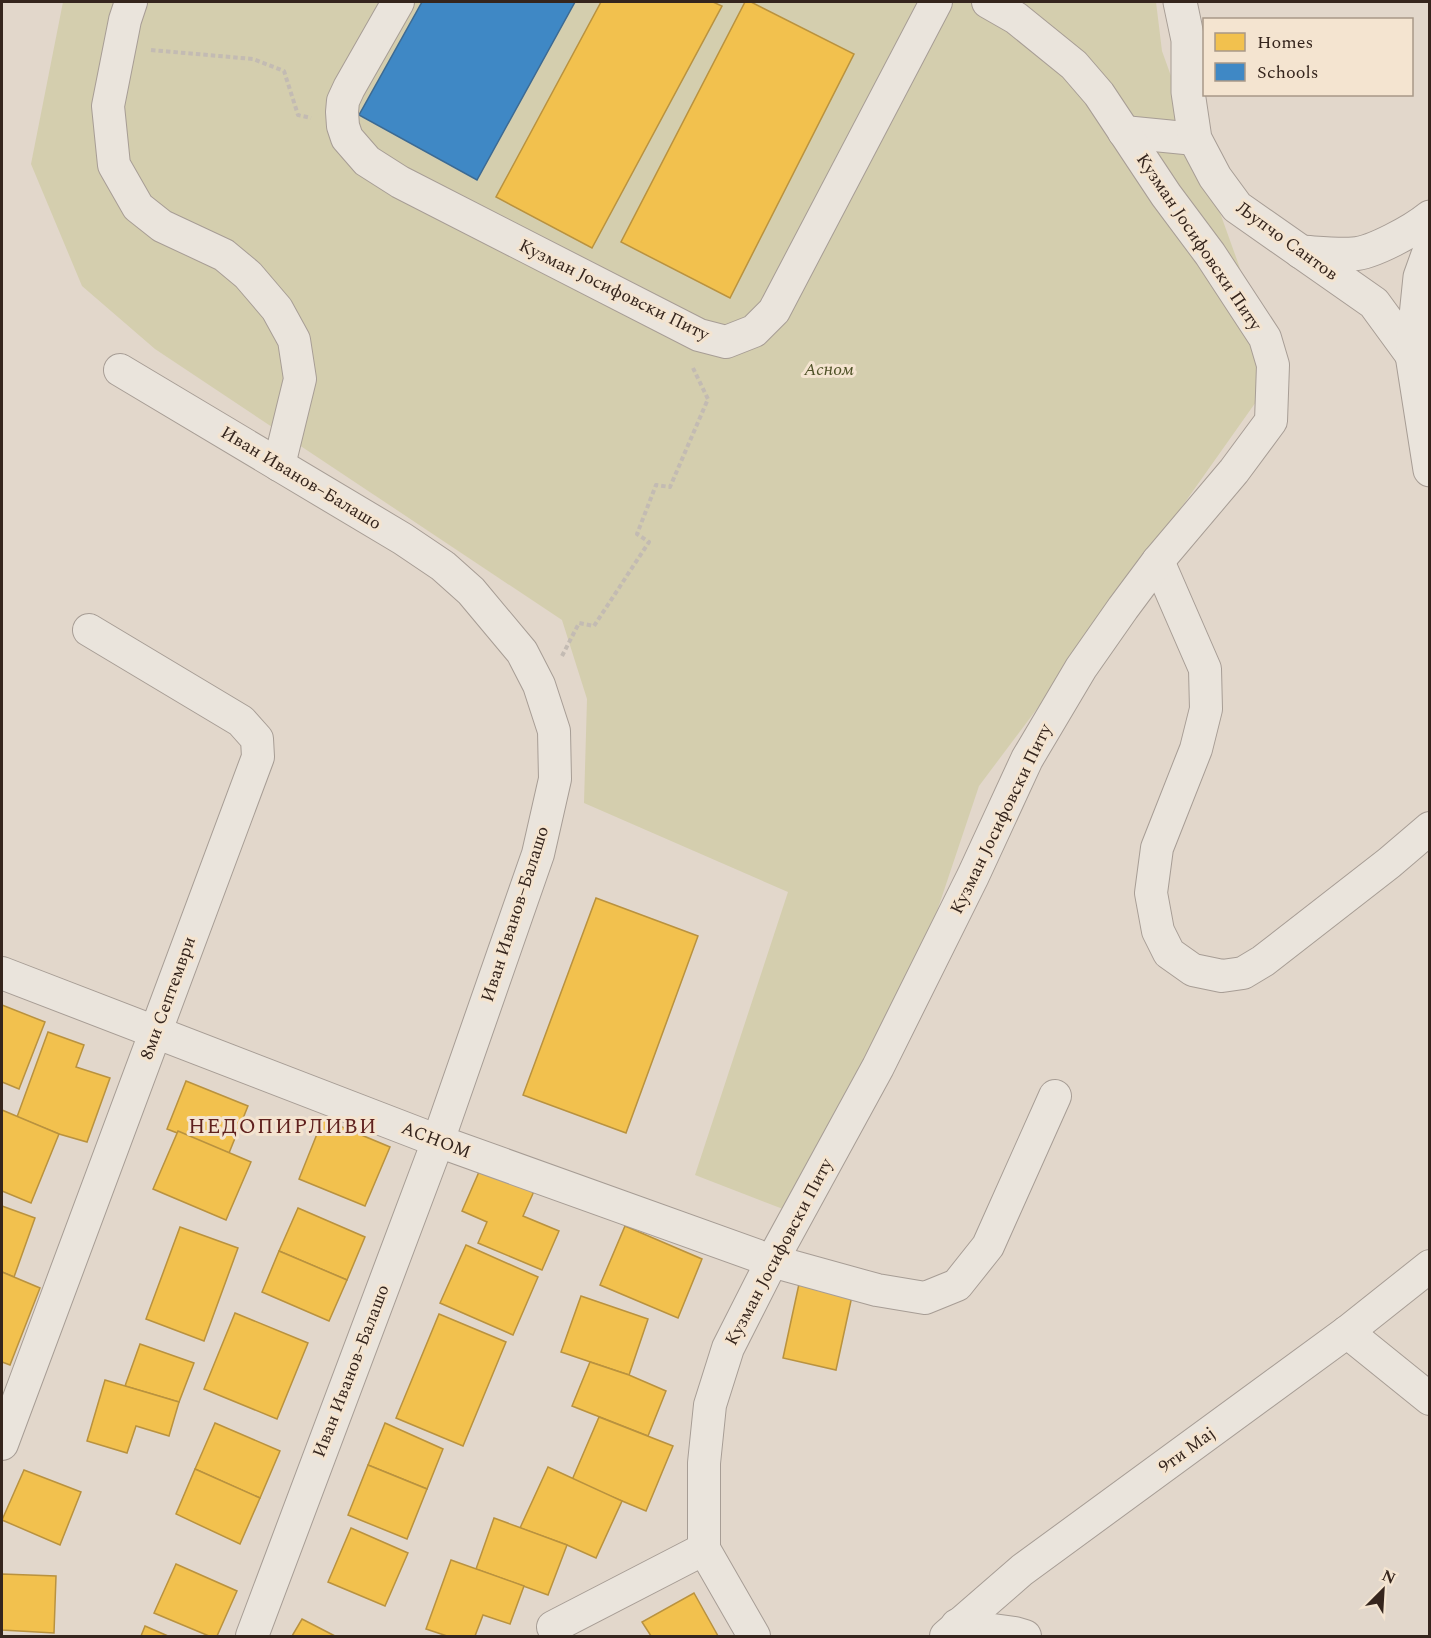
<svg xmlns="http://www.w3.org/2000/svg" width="1431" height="1638" font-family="Spectral,serif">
	<rect width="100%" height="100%" fill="#e2d7cb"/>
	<polygon fill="#d4ceae" points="63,2 1156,2 1162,51 1265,338 1263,392 1072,662 979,786 926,944 783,1209 695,1175 788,892 584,803 587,699 562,620 155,349 82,286 31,164"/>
	<g fill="#f2c14e" stroke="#b9923f" stroke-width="1.5">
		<polygon points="601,2 713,2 722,6 592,248 496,197"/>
		<polygon points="745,2 751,2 854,54 730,298 621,242"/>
		<polygon points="596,898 698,936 626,1133 523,1095"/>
		<polygon points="2,1005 45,1022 19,1089 2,1082"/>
		<polygon points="48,1032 84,1045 76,1067 110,1078 87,1142 59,1134 17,1117"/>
		<polygon points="186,1081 248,1106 229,1153 167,1129"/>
		<polygon points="2,1110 59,1134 31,1203 2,1191"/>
		<polygon points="323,1119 390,1147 365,1206 299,1179"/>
		<polygon points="178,1131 251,1162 226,1220 153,1189"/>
		<polygon points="482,1165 535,1189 523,1216 559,1231 542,1270 478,1243 487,1222 462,1211"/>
		<polygon points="2,1206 35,1218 14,1277 2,1272"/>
		<polygon points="298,1208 365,1237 347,1280 279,1251"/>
		<polygon points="625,1226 702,1259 678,1318 600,1285"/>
		<polygon points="180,1227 238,1248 204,1341 146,1319"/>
		<polygon points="466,1245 538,1277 513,1335 440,1303"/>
		<polygon points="279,1251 347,1280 329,1321 262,1292"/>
		<polygon points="2,1272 40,1288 10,1365 2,1362"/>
		<polygon points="799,1284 852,1296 836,1370 783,1358"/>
		<polygon points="581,1296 648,1319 629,1375 561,1352"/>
		<polygon points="235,1313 308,1343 277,1419 204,1389"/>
		<polygon points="439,1314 506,1342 463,1446 396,1418"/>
		<polygon points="140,1344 194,1363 179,1402 125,1386"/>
		<polygon points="590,1362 629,1375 666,1391 648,1436 572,1406"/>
		<polygon points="105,1380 179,1402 169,1436 136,1426 127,1453 87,1441"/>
		<polygon points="599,1417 673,1446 646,1511 572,1480"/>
		<polygon points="215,1423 280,1451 260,1498 195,1469"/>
		<polygon points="385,1423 443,1449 427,1489 368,1465"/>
		<polygon points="368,1465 427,1489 407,1539 348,1515"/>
		<polygon points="548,1467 622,1501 596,1558 567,1545 520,1528"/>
		<polygon points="195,1469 260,1498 240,1544 176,1514"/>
		<polygon points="24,1470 81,1492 60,1545 2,1520"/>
		<polygon points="494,1518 567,1545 548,1595 476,1569"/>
		<polygon points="351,1528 408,1553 385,1606 328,1582"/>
		<polygon points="451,1560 524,1586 510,1624 483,1615 475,1636 447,1636 426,1629"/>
		<polygon points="176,1564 237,1591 217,1636 209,1636 154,1613"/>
		<polygon points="2,1574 56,1576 54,1633 2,1630"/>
		<polygon points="694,1593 718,1636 651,1636 642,1622"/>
		<polygon points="302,1619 335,1636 292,1636"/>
		<polygon points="145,1626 168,1636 141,1636"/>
	</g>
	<polygon fill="#3f88c5" stroke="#3c6a93" stroke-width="1.5" points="422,2 575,2 477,180 359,115"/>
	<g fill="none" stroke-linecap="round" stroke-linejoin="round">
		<defs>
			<g id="minor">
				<polyline points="131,2 125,20 108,106 114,165 138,207 162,226 224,255 248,275 277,309 294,340 300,379 279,465"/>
				<polyline points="398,2 349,88 343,101 342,112 343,126 347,138 367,161 400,182 699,335 726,342 754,331 774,311 936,2"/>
				<polyline points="1124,132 1195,139"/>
				<polyline points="120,370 403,539 443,566 471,591 522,652 539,685 554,731 555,779 538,854 438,1141 252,1636"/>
				<polyline points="1158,561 1205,669 1206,709 1196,749 1157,848 1151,893 1158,931 1169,953 1193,970 1222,976 1243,973 1263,961 1389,863 1430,828"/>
				<polyline points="2,973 438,1141 772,1261 877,1290 925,1298 957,1285 988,1246 1055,1096"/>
				<polyline points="1347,1332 1430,1399"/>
				<polyline points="2,1444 258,757 257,739 241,721 89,630"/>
				<polyline points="957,1625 1015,1633 1025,1636"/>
				<polyline points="553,1627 704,1549"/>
				<polyline points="754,1636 704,1549 704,1463 710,1405 728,1348 772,1261 878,1067 973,876 1027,759 1081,668 1123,608 1158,561 1234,471 1271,421 1273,365 1265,338 1210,254 1166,195 1099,94 1074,65 1016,18 988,2"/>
				<polyline points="946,1636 1022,1570 1347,1332 1430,1266"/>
			</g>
			<g id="tertiary">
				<polyline points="1180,2 1188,40 1188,92 1195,139 1215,177 1237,207 1374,303 1412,355"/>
				<polyline points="1430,249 1420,277 1412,355 1430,470"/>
				<path d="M 1301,252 C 1318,253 1336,255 1353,254 C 1373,253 1414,230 1430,217"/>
			</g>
		</defs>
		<use href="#minor" stroke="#a79d95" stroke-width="34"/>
		<use href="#tertiary" stroke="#a79d95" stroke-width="35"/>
		<g stroke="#c3bbb3" stroke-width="4" stroke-dasharray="4.5 3" stroke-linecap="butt">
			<polyline points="151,50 253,59 284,71 298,115 311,118"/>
			<polyline points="562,656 579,623 594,626 649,542 637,534 656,485 670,487 708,399 693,368"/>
		</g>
		<use href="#minor" stroke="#eae4dc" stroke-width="32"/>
		<use href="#tertiary" stroke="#eae4dc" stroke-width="33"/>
	</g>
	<g text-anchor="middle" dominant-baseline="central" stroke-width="6" stroke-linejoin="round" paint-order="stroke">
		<g font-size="18" fill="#35251d" stroke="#f4e4d0">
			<text transform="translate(1287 241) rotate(36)">Љупчо Сантов</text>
			<text transform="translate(1199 242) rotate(56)">Кузман Јосифовски Питу</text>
			<text transform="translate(614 290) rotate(26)">Кузман Јосифовски Питу</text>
			<text transform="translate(301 478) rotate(31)">Иван Иванов–Балашо</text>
			<text transform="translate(1001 819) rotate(-64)">Кузман Јосифовски Питу</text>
			<text transform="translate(515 914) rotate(-72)">Иван Иванов–Балашо</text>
			<text transform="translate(168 998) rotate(-70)">8ми Септември</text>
			<text transform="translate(436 1140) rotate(21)">АСНОМ</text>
			<text transform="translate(779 1252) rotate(-62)">Кузман Јосифовски Питу</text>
			<text transform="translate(351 1371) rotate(-69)">Иван Иванов–Балашо</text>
			<text transform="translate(1187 1450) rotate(-36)">9ти Мај</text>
		</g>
		<g font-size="18" font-style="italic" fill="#4d5025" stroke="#f4e4d0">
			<text x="829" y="369">Асном</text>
		</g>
		<g font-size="21" letter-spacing="1.5" fill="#60211e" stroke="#f4e4d0">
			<text x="283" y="1127">НЕДОПИРЛИВИ</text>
		</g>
	</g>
	<rect width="1431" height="1638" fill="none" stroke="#35251d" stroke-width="6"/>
	<rect x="1203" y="18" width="210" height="78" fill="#f4e4d0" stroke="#a89888" stroke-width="1.5"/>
	<rect x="1215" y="33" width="30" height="18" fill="#f2c14e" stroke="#a89888" stroke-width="1.5"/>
	<text x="1257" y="48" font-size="18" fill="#35251d">Homes</text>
	<rect x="1215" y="63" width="30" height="18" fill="#3f88c5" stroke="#a89888" stroke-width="1.5"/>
	<text x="1257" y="78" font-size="18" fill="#35251d">Schools</text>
	<g transform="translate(1383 1590) rotate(24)" stroke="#f4e4d0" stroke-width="4.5" paint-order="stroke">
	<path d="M0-4.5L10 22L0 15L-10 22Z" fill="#35251d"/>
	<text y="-9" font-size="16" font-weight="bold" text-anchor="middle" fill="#35251d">N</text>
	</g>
</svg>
